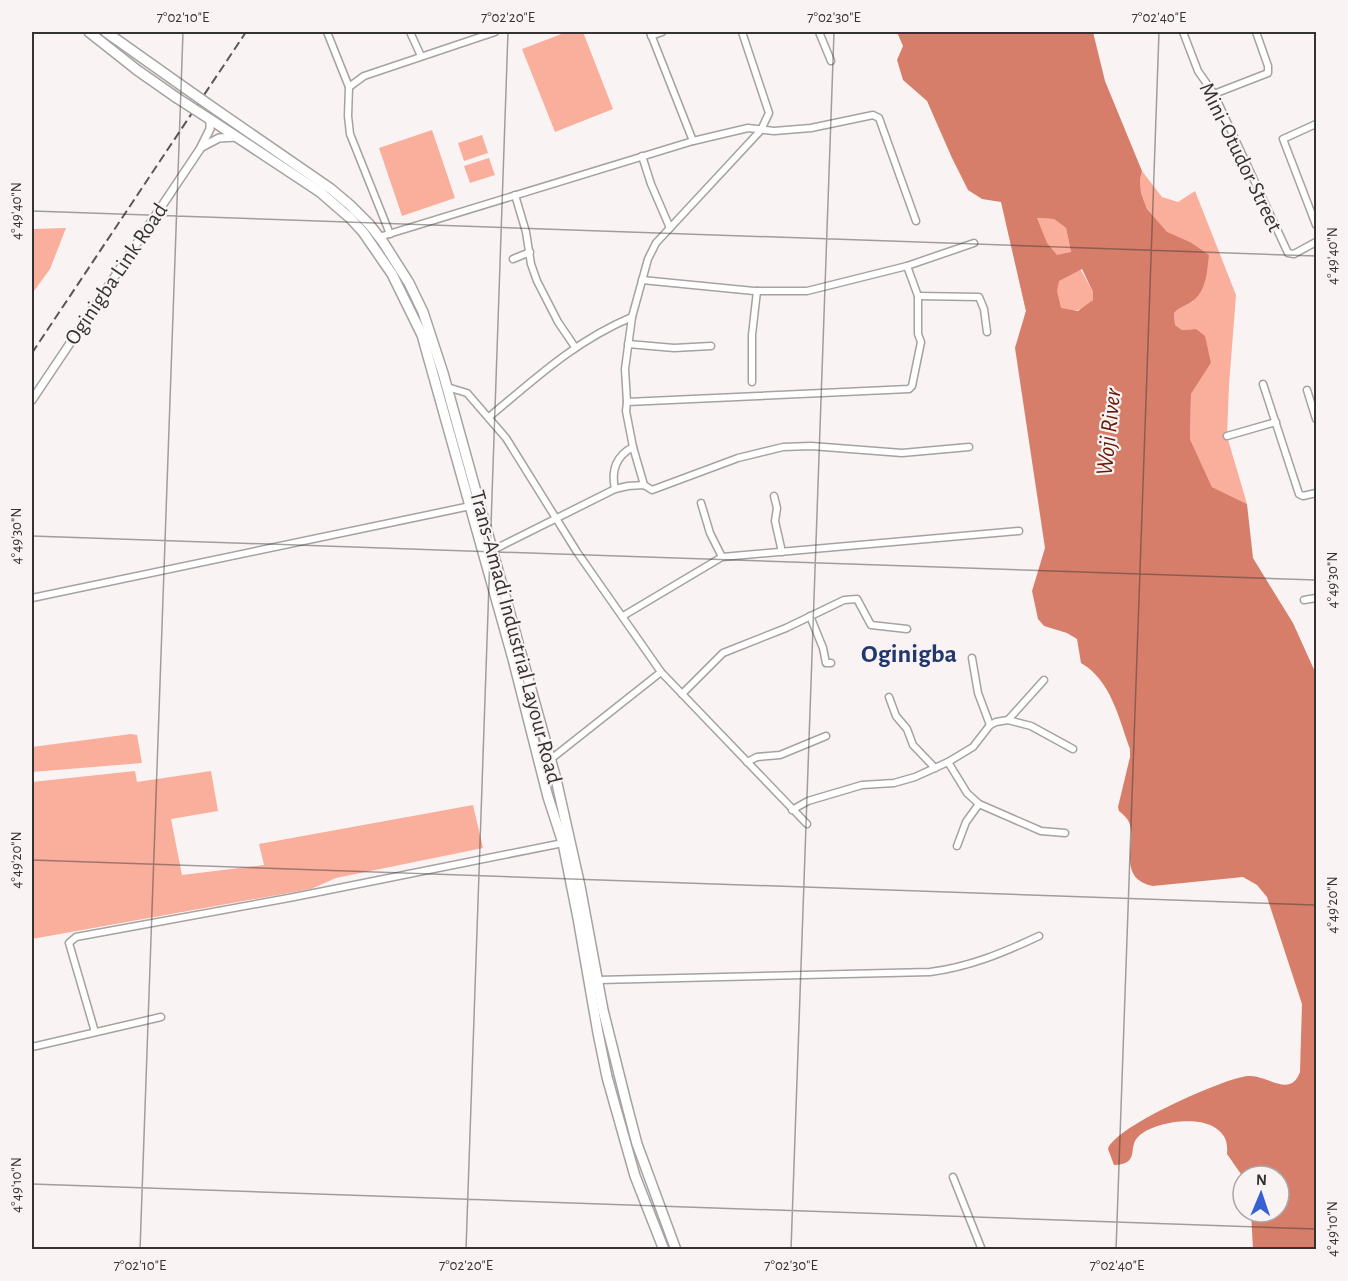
<svg xmlns="http://www.w3.org/2000/svg" width="1348" height="1281" font-family="'Alegreya Sans',sans-serif">
	<rect width="100%" height="100%" fill="#f9f4f3"/>
	<g fill="#faae9c">
		<polygon points="567,32 583,32 613,109 555,132 522,49"/>
		<polygon points="432,130 455,198 402,216 379,148"/>
		<polygon points="482,135 488,153 464,161 458,143"/>
		<polygon points="489,158 495,175 470,183 464,166"/>
		<polygon points="1142,171 1162,197 1178,202 1195,191 1236,295 1229,385 1227,436 1247,504 1212,487 1190,439 1191,394 1211,363 1196,329 1182,330 1175,325 1174,313 1183,304 1193,302 1190,242 1167,233 1147,209 1141,193 1140,180"/>
		<path d="M 1001,201 L 1036,218 L 1054,219 L 1066,228 L 1071,252 L 1093,292 L 1093,300 C 1081,312 1078,311 1061,309 L 1015,348 L 1026,311 Z"/>
		<polygon points="66,228 50,269 34,291 32,289 32,229"/>
		<polygon points="131,734 137,735 142,763 32,772 32,747"/>
		<polygon points="135,771 137,782 211,771 218,811 171,819 182,875 264,865 259,844 473,805 483,848 336,878 311,889 32,939 32,782"/>
	</g>
	<path fill="#d77e6a" fill-rule="evenodd" d="M 897,32 L 1093,32 L 1105,81 L 1142,171 L 1140,180 L 1141,193 L 1147,209 L 1167,232 L 1190,242 L 1209,255 C 1207,270 1207,289 1194,300 C 1188,305 1182,305 1174,313 L 1175,325 L 1182,330 L 1196,329 L 1205,336 L 1211,363 L 1191,394 L 1190,439 L 1212,487 L 1247,504 L 1253,558 L 1293,623 L 1316,674 L 1316,1249 L 1253,1249 L 1251,1212 L 1279,1212 L 1279,1176 L 1243,1177 L 1227,1154 C 1228,1141 1225,1134 1214,1127 C 1195,1116 1153,1122 1138,1137 C 1127,1148 1141,1164 1114,1165 L 1108,1149 C 1114,1127 1224,1078 1248,1076 C 1267,1074 1290,1099 1300,1072 L 1302,1004 L 1267,897 L 1257,885 L 1243,877 L 1153,886 C 1115,878 1138,843 1129,822 C 1127,818 1123,814 1119,811 L 1118,807 L 1130,757 L 1130,749 C 1119,719 1111,680 1081,663 L 1077,639 L 1067,633 L 1044,626 L 1038,619 L 1032,591 L 1045,548 L 1015,348 L 1026,311 L 1001,202 L 982,199 L 968,190 L 952,158 L 927,101 L 903,80 L 897,60 L 903,46 ZM 1037,218 L 1054,219 L 1066,228 L 1071,252 L 1057,255 L 1047,243 ZM 1082,269 L 1093,292 L 1093,300 L 1078,311 L 1061,308 L 1057,291 L 1059,281 Z"/>
	<g fill="none" stroke-linecap="round" stroke-linejoin="round">
		<defs>
			<g id="minor">
				<polyline points="327,32 349,87 348,116 350,134 390,234"/>
				<polyline points="410,32 421,56"/>
				<polyline points="650,32 693,141"/>
				<polyline points="819,32 831,61"/>
				<polyline points="1183,32 1198,71 1214,94 1288,253 1294,254 1316,242"/>
				<polyline points="651,36 662,32"/>
				<polyline points="349,87 364,76 495,32"/>
				<polyline points="1214,94 1268,73 1268,66 1256,32"/>
				<polyline points="1316,124 1283,139 1316,225"/>
				<polyline points="642,156 651,184 670,228"/>
				<polyline points="515,195 526,232 531,264 537,281 558,322 575,347"/>
				<polyline points="379,237 693,141 748,128 774,131 811,128 873,115 879,118 916,221"/>
				<polyline points="513,259 530,252"/>
				<polyline points="642,280 754,291 807,291 907,266 974,243"/>
				<polyline points="918,296 979,297 984,309 987,332"/>
				<polyline points="628,344 674,348 711,346"/>
				<polyline points="752,382 752,335 757,291"/>
				<polyline points="1263,384 1299,494 1303,496 1316,493"/>
				<polyline points="447,387 467,393 506,438 577,552 661,672 807,824"/>
				<polyline points="1307,390 1316,419"/>
				<polyline points="627,402 909,389 912,386 921,342 918,334 918,296 907,266"/>
				<path d="M 489,417 C 536,378 575,341 632,317"/>
				<polyline points="1227,436 1276,422"/>
				<polyline points="644,485 633,447 626,411 627,402 625,369 632,317 648,259 656,243 761,130 769,113 742,32"/>
				<path d="M 615,489 C 611,471 616,456 633,447"/>
				<polyline points="774,496 777,508 775,521 782,552"/>
				<polyline points="701,503 710,533 722,557"/>
				<polyline points="493,550 615,489 628,486 644,485 652,490 738,458 783,447 811,446 902,453 969,447"/>
				<polyline points="32,598 480,504"/>
				<polyline points="1304,600 1316,598"/>
				<polyline points="623,616 722,557 1019,531"/>
				<polyline points="810,616 823,648 826,663 831,663"/>
				<polyline points="972,658 978,693 990,725"/>
				<polyline points="682,694 723,653 786,628 844,600 857,599 871,625 907,629"/>
				<polyline points="889,697 896,716 907,729 913,745 935,768"/>
				<polyline points="1008,720 1044,680"/>
				<polyline points="551,759 661,672"/>
				<polyline points="747,762 757,757 780,755 826,736"/>
				<polyline points="948,762 967,793 979,804 1041,831 1065,833"/>
				<polyline points="792,810 808,801 862,785 894,783 915,777 948,762 973,747 990,725 996,722 1008,720 1031,726 1073,749"/>
				<polyline points="957,846 966,822 979,804"/>
				<path d="M 598,980 L 930,972 C 969,967 1003,953 1039,936"/>
				<polyline points="95,1032 69,943 76,937 294,897 563,843"/>
				<polyline points="32,1047 161,1017"/>
				<polyline points="953,1177 982,1250"/>
			</g>
			<g id="tertiary">
				<polyline points="202,147 219,138 236,137"/>
				<polyline points="32,400 200,149 210,129 210,119"/>
			</g>
			<g id="primary">
				<polyline points="89,32 137,70 177,98"/>
				<polyline points="106,32 185,88"/>
				<polyline points="215,109 331,189 350,205 369,224 383,242 409,283 423,312 443,373 556,779 580,886 603,1010 626,1102 637,1144 676,1250"/>
				<polyline points="208,118 320,192 350,218 363,232 392,274 422,335 513,659 548,797 563,843 578,918 598,1033 607,1077 635,1176 664,1250"/>
			</g>
		</defs>
		<use href="#minor" stroke="#a6a2a0" stroke-width="9"/>
		<use href="#tertiary" stroke="#a6a2a0" stroke-width="10"/>
		<use href="#primary" stroke="#a6a2a0" stroke-width="12"/>
		<use href="#minor" stroke="#fff" stroke-width="6"/>
		<use href="#tertiary" stroke="#fff" stroke-width="7"/>
		<use href="#primary" stroke="#fff" stroke-width="9"/>
		<polyline stroke="#5a5757" stroke-width="2" stroke-dasharray="9 4.5" stroke-linecap="butt" points="32,353 246,32"/>
		<defs>
			<g id="primary-bridge">
				<polyline points="185,88 215,109"/>
				<polyline points="177,98 208,118"/>
			</g>
		</defs>
		<use href="#primary-bridge" stroke="#a6a2a0" stroke-width="12" stroke-linecap="butt"/>
		<use href="#primary-bridge" stroke="#fff" stroke-width="9"/>
	</g>
	<path fill="none" stroke="#343232" stroke-width="1.5" stroke-opacity="0.45" d="M 32,211 L 1316,256M 32,536 L 1316,580M 32,860 L 1316,905M 32,1184 L 1316,1229M 140,1250 L 183,32M 466,1250 L 508,32M 791,1250 L 834,32M 1116,1250 L 1159,32"/>
	<g text-anchor="middle" dominant-baseline="central" stroke-width="4.5" stroke-linejoin="round" paint-order="stroke">
		<g font-size="22" fill="#343232" stroke="#f9f4f3">
			<text transform="translate(1241 157) rotate(64)">Mini-Otudor Street</text>
			<text transform="translate(116 274) rotate(-56)">Oginigba Link Road</text>
			<text transform="translate(516 637) rotate(75)">Trans-Amadi Industrial Layour Road</text>
		</g>
		<g font-size="24" font-style="italic" fill="#681806" stroke="#f9f4f3">
			<text transform="translate(1109 432) rotate(-84)">Woji River</text>
		</g>
		<g font-size="26" font-weight="bold" fill="#21376e" stroke="#f9f4f3">
			<text x="909" y="654">Oginigba</text>
		</g>
	</g>
	<rect width="1348" height="1281" fill="none" stroke="#f9f4f3" stroke-width="66"/>
	<g transform="translate(1261 1194) rotate(2)"><circle r="28" fill="#f9f4f3" stroke="#aaa6a6" stroke-width="1.5"/>
	<path d="M0-4.5L10 22L0 15L-10 22Z" fill="#3761d1"/>
	<text y="-9" font-size="16" font-weight="bold" text-anchor="middle" fill="#343232">N</text>
	</g>
	<rect x="33" y="33" width="1282" height="1215" fill="none" stroke="#343232" stroke-width="2"/>
	<g font-size="15" text-anchor="middle" fill="#343232">
		<text x="183" y="22">7°02'10"E</text>
		<text x="508" y="22">7°02'20"E</text>
		<text x="834" y="22">7°02'30"E</text>
		<text x="1159" y="22">7°02'40"E</text>
		<text transform="translate(16 211) rotate(-90)" y="5">4°49'40"N</text>
		<text transform="translate(1332 256) rotate(-90)" y="5">4°49'40"N</text>
		<text transform="translate(16 536) rotate(-90)" y="5">4°49'30"N</text>
		<text transform="translate(1332 580) rotate(-90)" y="5">4°49'30"N</text>
		<text transform="translate(16 860) rotate(-90)" y="5">4°49'20"N</text>
		<text transform="translate(1332 905) rotate(-90)" y="5">4°49'20"N</text>
		<text transform="translate(16 1185) rotate(-90)" y="5">4°49'10"N</text>
		<text transform="translate(1332 1229) rotate(-90)" y="5">4°49'10"N</text>
		<text x="140" y="1270">7°02'10"E</text>
		<text x="466" y="1270">7°02'20"E</text>
		<text x="791" y="1270">7°02'30"E</text>
		<text x="1117" y="1270">7°02'40"E</text>
	</g>
</svg>
